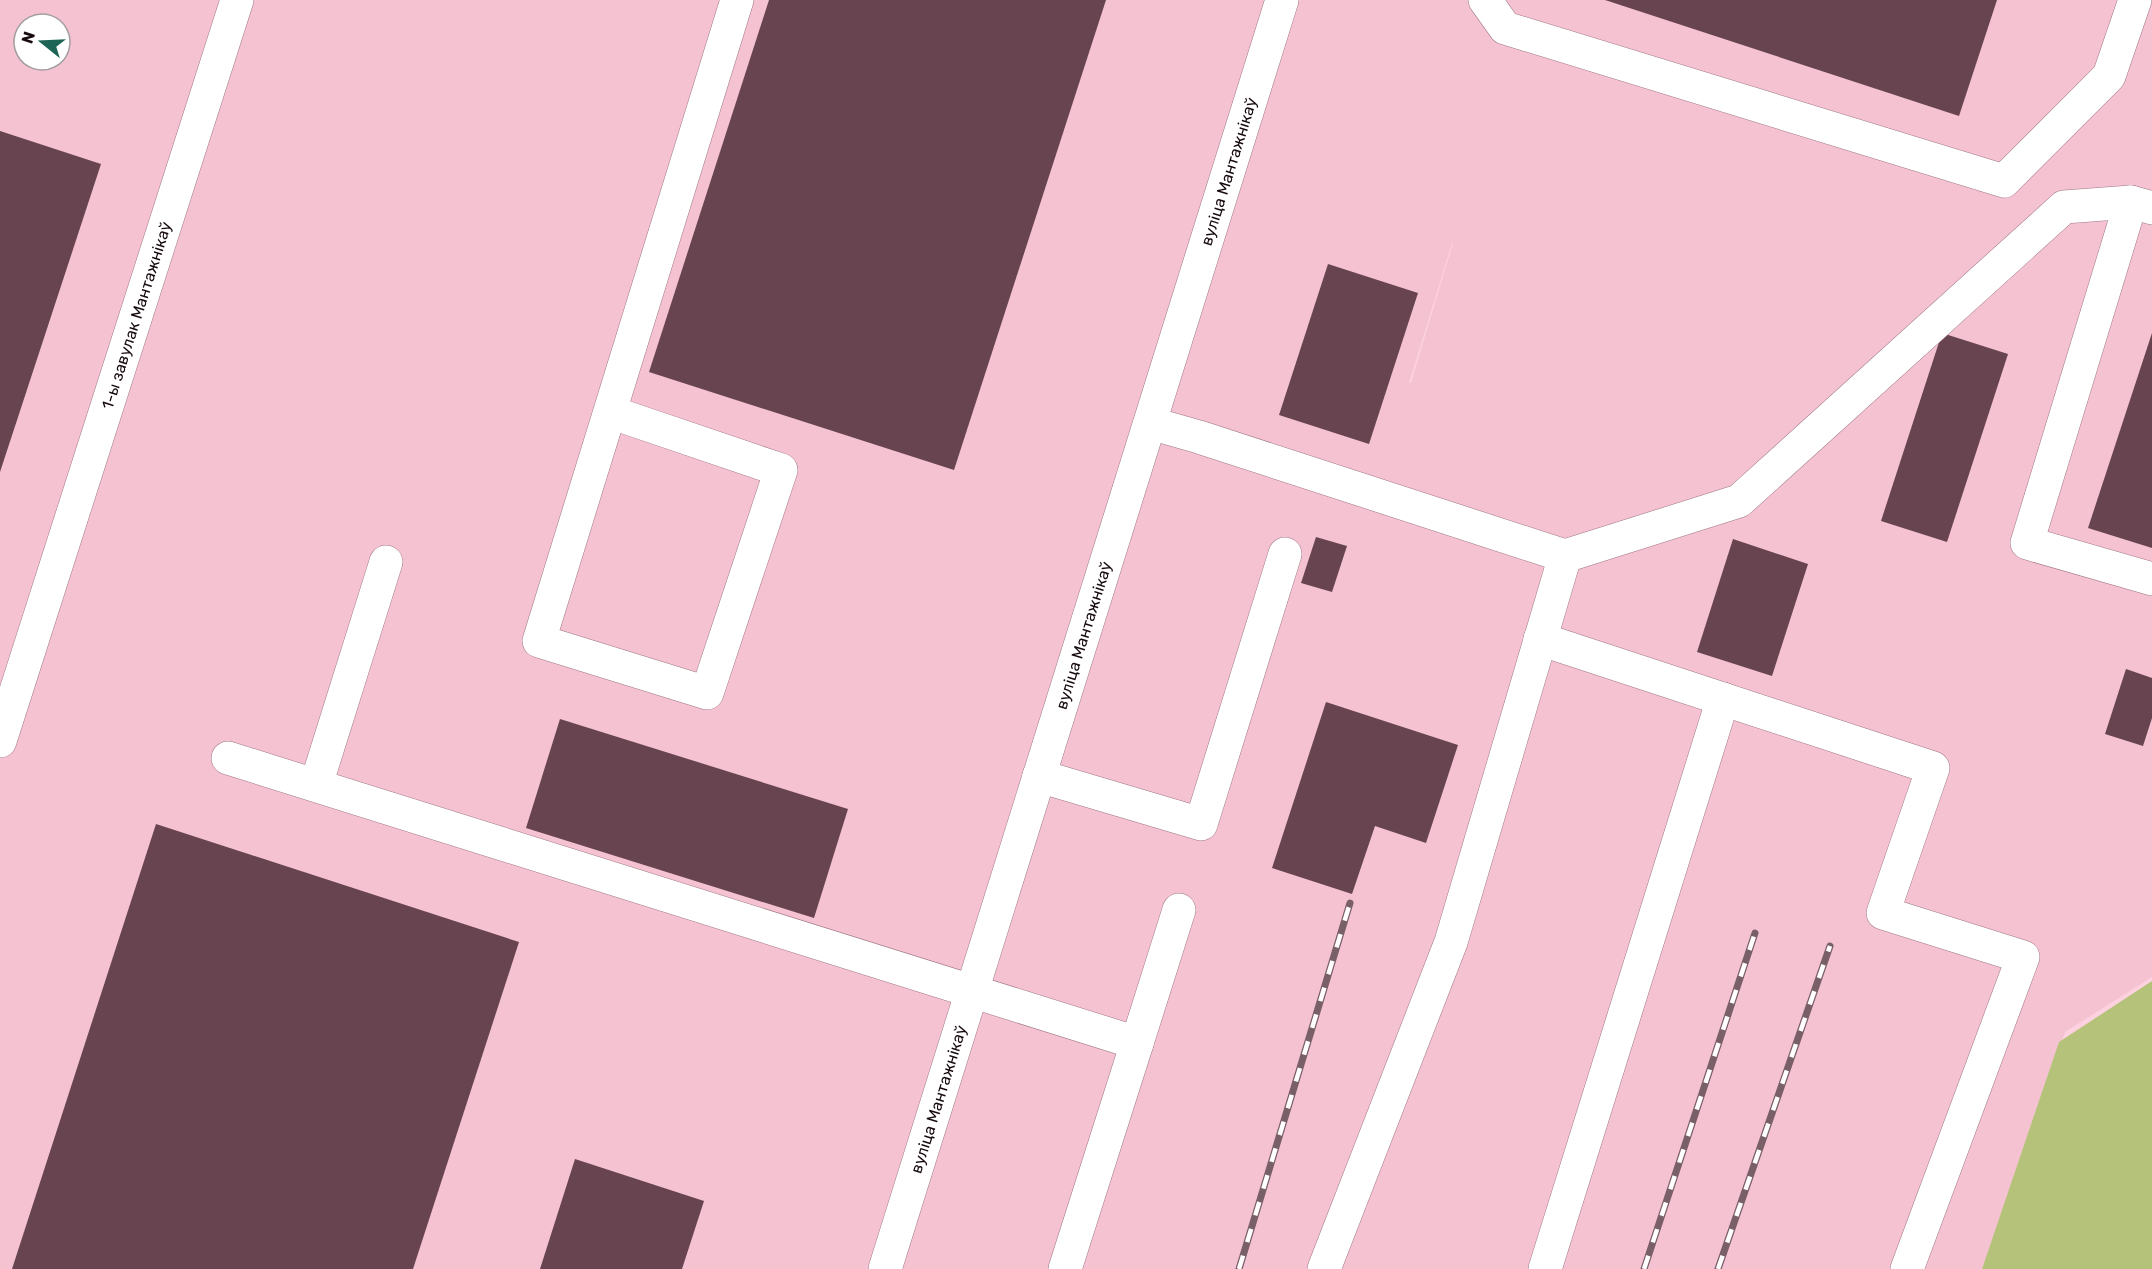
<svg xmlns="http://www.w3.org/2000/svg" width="2152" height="1269" font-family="Rubik,sans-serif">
	<rect width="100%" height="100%" fill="#fdd1df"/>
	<path fill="#f5c2d2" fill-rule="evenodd" d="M 0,0 L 2152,0 L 2152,977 L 2065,1032 L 1982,1269 L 0,1269 ZM 24,24 L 60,24 L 60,60 L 24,60 ZM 1452,243 L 1453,243 L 1411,383 L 1409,383 Z"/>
	<polygon fill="#b5c37a" points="2152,981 2152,1269 1982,1269 2059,1042"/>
	<g fill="#674450">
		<polygon points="769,0 1106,0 954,470 649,372"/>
		<polygon points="1605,0 1997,0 1959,116"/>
		<polygon points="0,131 101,164 0,472"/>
		<polygon points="1328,264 1418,293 1369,444 1279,415"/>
		<polygon points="1942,333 2008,354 1947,542 1881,521"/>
		<polygon points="2152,333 2152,548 2088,528"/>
		<polygon points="1316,537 1347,546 1332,592 1301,583"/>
		<polygon points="1733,539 1808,564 1772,676 1697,652"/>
		<polygon points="2126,669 2152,678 2152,718 2143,746 2105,734"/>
		<polygon points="1326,702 1458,745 1426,843 1375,826 1352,894 1272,868"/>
		<polygon points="560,719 848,809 814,918 526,828"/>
		<polygon points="156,824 519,942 413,1269 12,1269"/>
		<polygon points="575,1159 704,1201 682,1269 540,1269"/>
	</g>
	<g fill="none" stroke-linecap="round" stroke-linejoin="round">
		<defs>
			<g id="minor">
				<polyline points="1485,0 1505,28 2004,181 2109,76 2135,0"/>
				<polyline points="2131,202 2027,543 2152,579"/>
				<polyline points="610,412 781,470 707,693 539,641 737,0"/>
				<polyline points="1150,423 1199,437 1565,556 1451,942 1324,1269"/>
				<polyline points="1565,556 1739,501 2064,207 2131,202 2152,208"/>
				<polyline points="1540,639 1933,768 1883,913 2023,957 1907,1269"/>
				<path id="s1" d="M 0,741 L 237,0"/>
				<polyline points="228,758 1137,1043 1065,1269"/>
				<polyline points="1039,776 1201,824 1285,554"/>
				<polyline points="316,785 386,562"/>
				<polyline points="1137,1043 1179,910"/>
				<path id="s2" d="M 885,1269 L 1282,0"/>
				<polyline points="1545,1269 1723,699"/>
			</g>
		</defs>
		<use href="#minor" stroke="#9f7885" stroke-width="34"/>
		<use href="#minor" stroke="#fff" stroke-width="33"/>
		<defs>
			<g id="rail">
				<polyline points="1239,1269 1350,903"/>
				<polyline points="1644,1269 1755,933"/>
				<polyline points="1718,1269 1830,946"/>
			</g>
		</defs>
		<use href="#rail" stroke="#795f67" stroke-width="7"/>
		<use href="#rail" stroke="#fff" stroke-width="4.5" stroke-dasharray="14" stroke-linecap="butt"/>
	</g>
	<g text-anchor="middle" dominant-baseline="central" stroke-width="6" stroke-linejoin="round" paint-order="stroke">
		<g font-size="16" fill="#170a0f" stroke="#fff">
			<text stroke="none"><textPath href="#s2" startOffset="1150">вуліца Мантажнікаў</textPath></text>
			<text stroke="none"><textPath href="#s1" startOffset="447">1-ы завулак Мантажнікаў</textPath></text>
			<text stroke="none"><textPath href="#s2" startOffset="664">вуліца Мантажнікаў</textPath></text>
			<text stroke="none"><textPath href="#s2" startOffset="178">вуліца Мантажнікаў</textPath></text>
		</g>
	</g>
	<g transform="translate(42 42) rotate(288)"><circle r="28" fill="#ffffff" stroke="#a29d9f" stroke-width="1.5"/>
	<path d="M0-4.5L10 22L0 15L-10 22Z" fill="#1e6456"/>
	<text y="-9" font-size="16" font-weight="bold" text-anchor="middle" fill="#170a0f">N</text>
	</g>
</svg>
